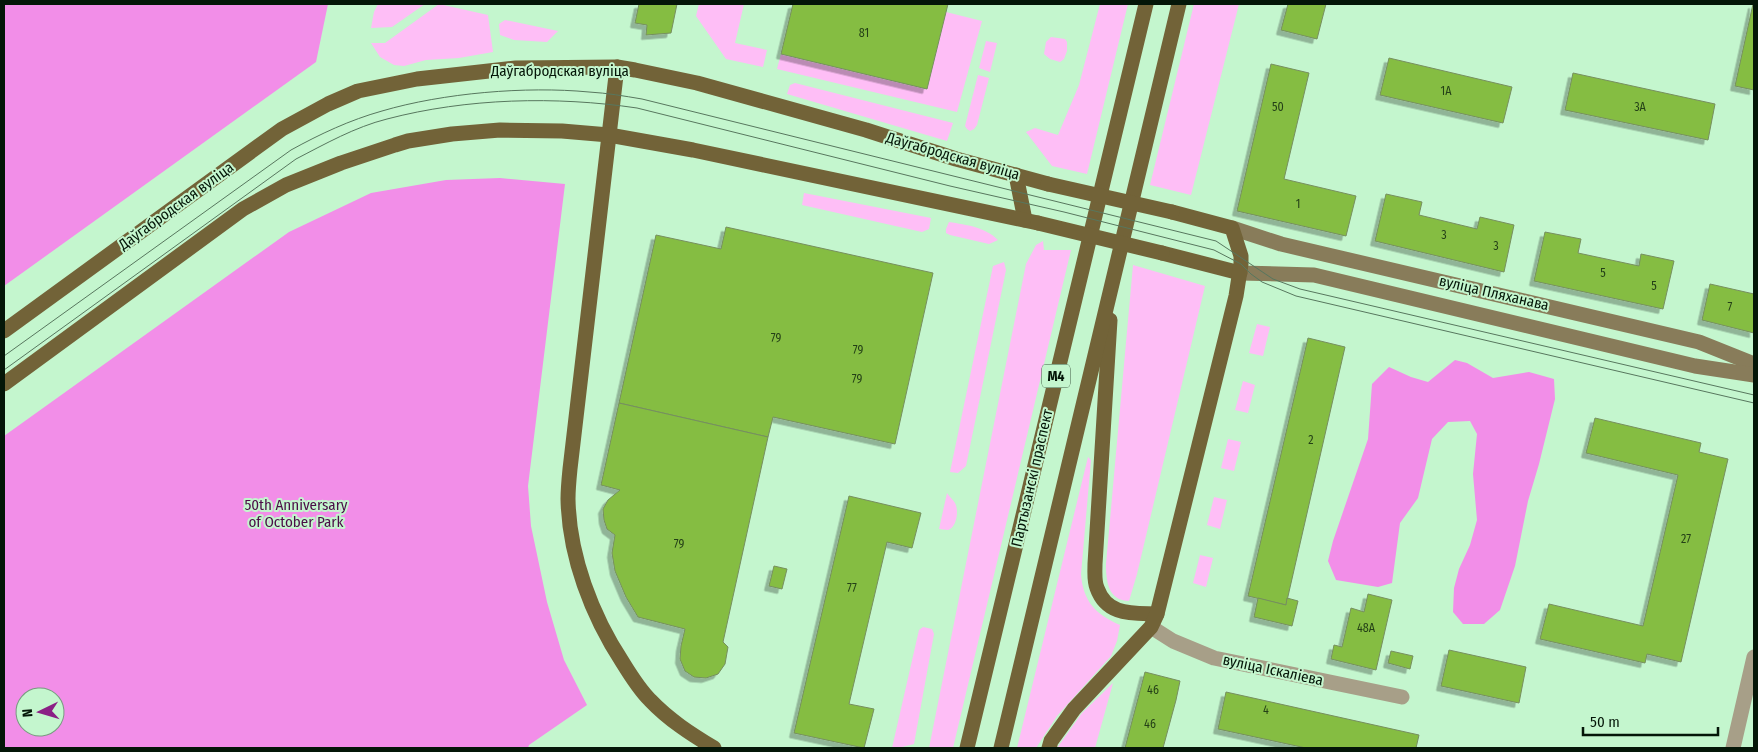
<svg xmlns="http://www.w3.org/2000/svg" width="1758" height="752" font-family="'Fira Sans Condensed',sans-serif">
	<defs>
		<filter id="shadow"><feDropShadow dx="-4.5" dy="4.5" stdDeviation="0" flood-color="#0004"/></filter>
	</defs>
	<rect width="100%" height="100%" fill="#c4f6ce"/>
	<g fill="#febef6">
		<polygon points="378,4 425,4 392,27 371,28 374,12"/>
		<polygon points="439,4 488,15 493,52 459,58 426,60 404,66 394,65 380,57 371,43 385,43"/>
		<polygon points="699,4 744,4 735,43 767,50 763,67 726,59 696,16"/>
		<polygon points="1100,4 1128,4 1087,174 1052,166 1026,132 1035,128 1058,135 1079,85"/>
		<polygon points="1194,4 1239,4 1191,195 1150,185"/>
		<polygon points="946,12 982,21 957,112 777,69 781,54 927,89"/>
		<polygon points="505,20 558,31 547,42 514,40 500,35 499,24"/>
		<polygon points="1051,37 1065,39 1067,42 1067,51 1064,59 1060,62 1050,59 1044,54 1046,42"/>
		<polygon points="986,41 997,43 990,72 979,68"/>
		<polygon points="978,75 989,78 977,125 974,129 970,131 967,129 965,126"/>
		<polygon points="795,83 953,123 947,141 787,94 790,85"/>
		<polygon points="804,193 931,218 929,229 922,232 802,205"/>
		<path d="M 949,222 C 967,225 985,227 998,240 L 989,244 L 950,235 L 946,233 L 946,229 Z"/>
		<polygon points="1043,241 1044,250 1071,250 953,748 929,748 1026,264 1036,245"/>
		<polygon points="1004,262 1006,270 966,466 958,473 950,472 993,266"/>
		<path d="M 1133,265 L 1205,286 L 1137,574 L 1129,601 C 1108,601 1106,581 1106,564 Z"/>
		<polygon points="1257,324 1270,327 1263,356 1249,353"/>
		<polygon points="1243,381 1255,385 1248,413 1235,410"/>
		<polygon points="1228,439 1241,442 1234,471 1221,468"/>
		<path d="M 1088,457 L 1091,460 L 1081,574 C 1083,601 1095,614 1120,625 L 1117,641 L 1111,656 L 1057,716 L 1036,748 L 1017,748 Z"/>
		<path d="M 947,493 C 949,496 953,500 955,503 C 959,510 957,527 948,530 C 947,530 939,529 939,529 Z"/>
		<polygon points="1214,497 1227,500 1220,529 1207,525"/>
		<polygon points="1200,555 1213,558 1206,587 1193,583"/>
		<polygon points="923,627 932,629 934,634 914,744 898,748 892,748 919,630"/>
		<polygon points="1113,683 1095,748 1057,748 1082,713"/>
	</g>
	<g fill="#f28ee8" fill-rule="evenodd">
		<polygon points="4,4 328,4 316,62 4,286"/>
		<path d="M 500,178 L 565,184 L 528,486 L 531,526 L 547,602 L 564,660 L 587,705 L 529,745 L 528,748 L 4,748 L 4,436 L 289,232 L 371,193 L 446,180 ZM 25,697 L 55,697 L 55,727 L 25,727 Z"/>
		<polygon points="1455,360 1467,363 1493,378 1529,372 1554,379 1555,399 1539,464 1528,501 1515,566 1500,610 1484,624 1463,624 1453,612 1454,588 1459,569 1470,545 1477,520 1473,474 1477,434 1470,421 1448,422 1432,439 1418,498 1400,523 1392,583 1378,587 1336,580 1328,561 1333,541 1368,439 1372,384 1389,367 1411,377 1428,382"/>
	</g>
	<g fill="#85bd43" stroke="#768f5f" filter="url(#shadow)">
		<polygon points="639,4 677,4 671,33 646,35 647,25 635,23"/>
		<polygon points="793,4 948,4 927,89 781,54"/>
		<polygon points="1288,4 1326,4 1317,39 1281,30"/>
		<polygon points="1753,4 1754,4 1754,90 1735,86"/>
		<polygon points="1389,58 1512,87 1503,123 1380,95"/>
		<polygon points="1271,64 1309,73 1284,179 1356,196 1346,236 1237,211"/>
		<polygon points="1573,73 1715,104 1708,140 1565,110"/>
		<polygon points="1386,194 1422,202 1419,215 1477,229 1480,217 1514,225 1504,272 1375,241"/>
		<polygon points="726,227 933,273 895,444 773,417 768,437 619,403 656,235 721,249"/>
		<polygon points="1545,232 1581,239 1578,253 1639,266 1641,254 1674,261 1663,309 1534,281"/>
		<polygon points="1710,284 1754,294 1754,333 1702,320"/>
		<polygon points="1308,338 1345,347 1286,605 1248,596"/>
		<polygon points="619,403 768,437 723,642 728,647 725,664 718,674 706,678 694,677 685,671 680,659 681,646 685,629 638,617 626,597 615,571 612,553 615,535 607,529 604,520 603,509 608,500 620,490 601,485"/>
		<polygon points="1595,418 1701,443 1699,452 1728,459 1681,662 1647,654 1645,663 1540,639 1549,604 1643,626 1678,475 1586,453"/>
		<polygon points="849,496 921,513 912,548 887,542 849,704 874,709 864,748 794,733"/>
		<polygon points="774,566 787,569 782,589 769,586"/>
		<polygon points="1368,594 1392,600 1376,670 1331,659 1334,645 1342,647 1351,608 1364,612"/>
		<polygon points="1258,598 1286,605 1287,598 1298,601 1292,626 1254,617"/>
		<polygon points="1449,650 1526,667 1519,703 1441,686"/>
		<polygon points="1391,651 1413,656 1410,669 1388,663"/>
		<polygon points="1145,672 1180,681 1176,700 1163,748 1125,748"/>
		<polygon points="1226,692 1419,735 1416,748 1306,748 1218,729"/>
	</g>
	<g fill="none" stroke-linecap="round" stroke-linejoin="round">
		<polyline stroke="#a79f88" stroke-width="15" points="1151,627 1173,641 1214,658 1402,697"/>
		<polyline stroke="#a79f88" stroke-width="15" points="1733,748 1754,657"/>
		<g stroke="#887c5a" stroke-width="15">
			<polyline points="1232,228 1281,244 1699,342 1754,364"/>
			<polyline points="1240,273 1314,275 1695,366 1754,375"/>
		</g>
		<g stroke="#726338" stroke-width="15">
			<path d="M 617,67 L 570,469 C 569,479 568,489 568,499 C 569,556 592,616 623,663 C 631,676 639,689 650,700 C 669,720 691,734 714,748"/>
			<polyline points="1016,175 1025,220"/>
			<polyline points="1162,253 1240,273"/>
			<path d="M 1110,320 L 1095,564 C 1095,572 1094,581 1097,588 C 1107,616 1132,613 1157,614"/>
			<polyline points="4,331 282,129 328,104 358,91 417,79 516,68 617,67 635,70 697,83 866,130 956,159 1048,184"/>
			<polyline points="4,384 243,209 286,185 341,163 395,145 408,141 452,134 500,130 562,131 609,135 693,150 1038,223"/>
			<polyline points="967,748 1146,4"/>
			<polyline points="1001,748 1179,4"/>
			<polyline points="1049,748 1051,741 1074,709 1151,627 1157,614 1236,296 1241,264 1241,256 1232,228 1172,212"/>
		</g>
		<g stroke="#57775e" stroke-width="1">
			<path d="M 4,356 L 291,150 C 320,134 350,120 382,111 C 443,93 526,86 589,92 C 607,93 624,96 642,99 L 1216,241 L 1273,279 L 1300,289 L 1754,395"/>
			<path d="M 4,370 L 296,159 C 325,144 355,127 387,119 C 467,98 556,96 637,108 L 950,186 L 1064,212 L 1214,250 L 1241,264 L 1251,274 L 1262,282 L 1296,296 L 1754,403"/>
		</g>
		<g stroke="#726338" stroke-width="15">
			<polyline points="1048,184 1172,212"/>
			<polyline points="1038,223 1162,253"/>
		</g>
	</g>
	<g text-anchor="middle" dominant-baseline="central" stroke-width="4" stroke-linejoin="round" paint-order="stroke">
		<g font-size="12" fill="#244017">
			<text x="864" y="33">81</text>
			<text x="1446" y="91">1А</text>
			<text x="1278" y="107">50</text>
			<text x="1640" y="107">3А</text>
			<text x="1298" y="204">1</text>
			<text x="1444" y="235">3</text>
			<text x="1496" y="246">3</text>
			<text x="1603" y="273">5</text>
			<text x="1654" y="286">5</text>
			<text x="1730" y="307">7</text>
			<text x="776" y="338">79</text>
			<text x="858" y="350">79</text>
			<text x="857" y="379">79</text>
			<text x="1311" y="440">2</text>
			<text x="1686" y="539">27</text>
			<text x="679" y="544">79</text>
			<text x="852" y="588">77</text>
			<text x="1366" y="628">48А</text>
			<text x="1153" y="690">46</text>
			<text x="1266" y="710">4</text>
			<text x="1150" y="724">46</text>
		</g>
		<rect fill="#c4f6ce" stroke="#3e5943" stroke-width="1" x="1042" y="364.5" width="28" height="23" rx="4"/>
		<g font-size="14" font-weight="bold" fill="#041608">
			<text x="1056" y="376">М4</text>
		</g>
		<g font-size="15" fill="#041608" stroke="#c4f6ce">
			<text x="560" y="71">Даўгабродская вуліца</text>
			<text transform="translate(953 156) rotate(16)">Даўгабродская вуліца</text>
			<text transform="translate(176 206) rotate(-36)">Даўгабродская вуліца</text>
			<text transform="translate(1494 293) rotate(13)">вуліца Пляханава</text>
			<text transform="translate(1032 478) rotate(-77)">Партызанскі праспект</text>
			<text transform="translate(1273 670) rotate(12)">вуліца Іскаліева</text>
		</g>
		<g font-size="15" fill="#4b0d47" stroke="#c4f6ce">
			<text x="296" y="505">50th Anniversary<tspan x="296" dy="17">of October Park</tspan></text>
		</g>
	</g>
	<rect width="1758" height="752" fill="none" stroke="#041608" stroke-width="10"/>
	<g transform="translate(40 712) rotate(265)"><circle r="24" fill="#c4f6ce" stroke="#779c7f"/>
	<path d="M0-4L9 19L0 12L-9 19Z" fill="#8b2085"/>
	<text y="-8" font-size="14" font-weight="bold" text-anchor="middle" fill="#041608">N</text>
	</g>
	<path d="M1583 727v8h135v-8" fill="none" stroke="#041608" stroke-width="2.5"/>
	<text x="1590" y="727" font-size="15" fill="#041608" stroke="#c4f6ce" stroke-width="4" paint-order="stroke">50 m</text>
</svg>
